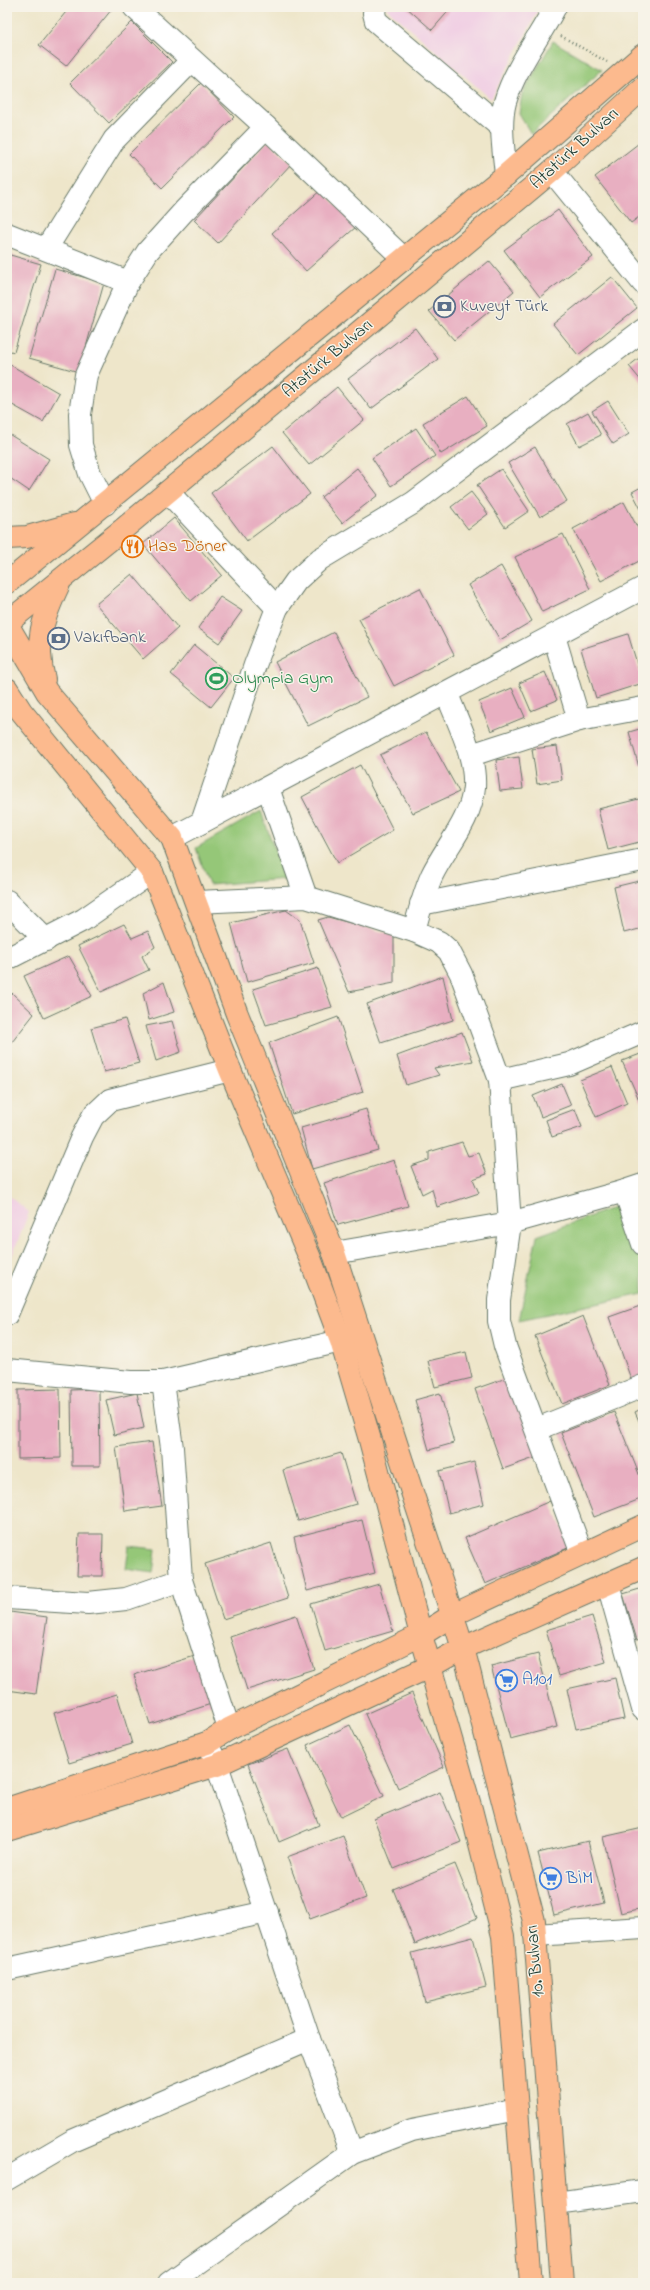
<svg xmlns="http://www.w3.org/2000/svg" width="650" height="2290" font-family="'Indie Flower',sans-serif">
	<rect width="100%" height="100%" fill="#f7f3e8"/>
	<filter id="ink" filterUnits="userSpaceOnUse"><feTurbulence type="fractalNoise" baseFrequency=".025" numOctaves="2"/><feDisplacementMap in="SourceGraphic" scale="8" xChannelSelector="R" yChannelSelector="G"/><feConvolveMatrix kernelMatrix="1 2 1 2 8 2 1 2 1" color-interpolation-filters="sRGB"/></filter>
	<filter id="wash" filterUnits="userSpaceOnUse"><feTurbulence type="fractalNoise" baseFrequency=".012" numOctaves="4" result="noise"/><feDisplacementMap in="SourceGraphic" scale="16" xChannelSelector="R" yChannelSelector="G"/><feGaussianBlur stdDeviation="0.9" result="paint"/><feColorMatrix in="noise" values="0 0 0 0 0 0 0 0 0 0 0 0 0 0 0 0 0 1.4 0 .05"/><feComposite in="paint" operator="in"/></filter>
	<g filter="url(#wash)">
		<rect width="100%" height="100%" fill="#eee6ca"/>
		<g fill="#f1d0e4">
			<polygon points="385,7 540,7 491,99"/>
			<polygon points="7,1195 29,1212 7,1269"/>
		</g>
		<g fill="#95c778" stroke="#5a8256">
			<polygon points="553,41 602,70 531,134 519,113 522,94"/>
			<polygon points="261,811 285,879 209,885 196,848"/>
			<polygon points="623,1204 643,1265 643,1294 519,1320 537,1236"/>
			<polygon points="129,1546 156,1549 153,1573 126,1569"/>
		</g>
		<g id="blocks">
			<g fill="#e8afc1">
				<polygon points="70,7 109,7 112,9 66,66 39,45"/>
				<polygon points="406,7 452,7 432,30"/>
				<polygon points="132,22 172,62 109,123 70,83"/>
				<polygon points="201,83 234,117 162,188 129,154"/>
				<polygon points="643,140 643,214 631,223 595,177"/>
				<polygon points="268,141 292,163 218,243 194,220"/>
				<polygon points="322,189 356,227 306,271 272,233"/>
				<polygon points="558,210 593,257 540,297 504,250"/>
				<polygon points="7,254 41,264 14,352 7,350"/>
				<polygon points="489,261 514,291 454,340 429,311"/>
				<polygon points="55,269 104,283 79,372 29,358"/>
				<polygon points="612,277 637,308 578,355 553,324"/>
				<polygon points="415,328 438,359 371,409 348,379"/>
				<polygon points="643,355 643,383 629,366"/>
				<polygon points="7,363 59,393 43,422 7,402"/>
				<polygon points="337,387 364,420 309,465 282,433"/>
				<polygon points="468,396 487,426 441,454 423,423"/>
				<polygon points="608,401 629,434 613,444 592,411"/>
				<polygon points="588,412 601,435 579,446 567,424"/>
				<polygon points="416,428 435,456 391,486 372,458"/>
				<polygon points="7,433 49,459 29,491 7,476"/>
				<polygon points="273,446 310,494 247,541 211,493"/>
				<polygon points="535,447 567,501 540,517 508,463"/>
				<polygon points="357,468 378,495 342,523 321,497"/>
				<polygon points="501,469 529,511 505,527 477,485"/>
				<polygon points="643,486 643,513 632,492"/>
				<polygon points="471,492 488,514 468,529 451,507"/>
				<polygon points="624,502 643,538 643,559 601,581 573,529"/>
				<polygon points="174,518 222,575 191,601 143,544"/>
				<polygon points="563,534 590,589 542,612 515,557"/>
				<polygon points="501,566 532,621 500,640 468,585"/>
				<polygon points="132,574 178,628 143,659 96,604"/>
				<polygon points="420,588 454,655 394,686 359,619"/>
				<polygon points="220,597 242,611 219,643 198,628"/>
				<polygon points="334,632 367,697 308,726 275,662"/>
				<polygon points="628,634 643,683 596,698 581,649"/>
				<polygon points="194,645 234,678 211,707 171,674"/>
				<polygon points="545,672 557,700 531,711 519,683"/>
				<polygon points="512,688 525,717 491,731 479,702"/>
				<polygon points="643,728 643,766 639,767 629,732"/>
				<polygon points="426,732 459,792 413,813 380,755"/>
				<polygon points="557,746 562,780 537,784 532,749"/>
				<polygon points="519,757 523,789 500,791 496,760"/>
				<polygon points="360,765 393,830 337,863 302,797"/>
				<polygon points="643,798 643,841 608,850 598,809"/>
				<polygon points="643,880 643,928 624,933 614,887"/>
				<polygon points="286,910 300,920 314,963 247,982 231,923"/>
				<polygon points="328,917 394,935 394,983 349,992 318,920"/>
				<polygon points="124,924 132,938 148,931 155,947 142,956 149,970 101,992 78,946"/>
				<polygon points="69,956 92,996 44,1018 24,976"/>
				<polygon points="318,968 332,1007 266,1025 253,989"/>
				<polygon points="443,976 453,1020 381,1043 367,1004"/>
				<polygon points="164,982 174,1012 149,1020 143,993"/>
				<polygon points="12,993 34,1014 12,1042 7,1034 7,998"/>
				<polygon points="338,1017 363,1092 292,1114 269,1043"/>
				<polygon points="125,1019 139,1063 104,1072 91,1028"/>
				<polygon points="172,1021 181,1052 156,1061 146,1026"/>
				<polygon points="462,1032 473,1061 434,1068 439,1075 406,1085 397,1056"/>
				<polygon points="643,1053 643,1101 640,1102 622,1061"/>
				<polygon points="612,1067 627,1103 596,1117 580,1080"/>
				<polygon points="562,1084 571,1105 541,1117 533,1096"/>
				<polygon points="366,1109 378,1150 312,1169 301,1128"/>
				<polygon points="575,1109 582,1127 552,1137 546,1120"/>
				<polygon points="462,1142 468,1156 479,1153 487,1174 473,1179 479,1193 437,1207 432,1189 422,1194 411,1166 429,1160 429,1152"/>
				<polygon points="394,1160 408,1206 338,1225 324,1183"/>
				<polygon points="643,1305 643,1378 632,1382 609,1317"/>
				<polygon points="583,1316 610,1385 562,1404 535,1336"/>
				<polygon points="466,1352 472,1378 435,1387 428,1361"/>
				<polygon points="512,1376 540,1456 503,1469 475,1389"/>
				<polygon points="7,1389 10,1389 8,1431 7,1431"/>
				<polygon points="60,1389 61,1458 18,1459 18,1390"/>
				<polygon points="99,1389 100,1466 72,1466 71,1390"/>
				<polygon points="137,1393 144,1428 114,1435 106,1400"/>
				<polygon points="440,1393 454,1443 429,1450 415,1400"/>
				<polygon points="643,1408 643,1430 635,1412"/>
				<polygon points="614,1412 643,1484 643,1498 594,1517 561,1433"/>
				<polygon points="152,1442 162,1506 125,1511 116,1447"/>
				<polygon points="341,1453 356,1504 298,1521 283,1470"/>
				<polygon points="474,1462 484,1504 449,1513 439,1471"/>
				<polygon points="550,1501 570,1547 485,1584 465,1538"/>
				<polygon points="362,1520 375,1573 307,1591 294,1537"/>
				<polygon points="79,1534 103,1534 102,1576 77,1576"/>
				<polygon points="271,1543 288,1598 223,1619 205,1564"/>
				<polygon points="379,1584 393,1631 325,1651 311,1604"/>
				<polygon points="643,1588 643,1638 637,1640 623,1594"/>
				<polygon points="10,1612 47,1617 36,1694 7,1690 7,1634"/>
				<polygon points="296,1615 314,1669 247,1690 230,1637"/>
				<polygon points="592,1616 606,1662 559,1676 546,1630"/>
				<polygon points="538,1654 557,1727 510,1739 491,1666"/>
				<polygon points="198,1655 214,1703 150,1724 134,1675"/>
				<polygon points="615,1678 624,1719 576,1729 567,1689"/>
				<polygon points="412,1693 444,1767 398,1788 365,1714"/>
				<polygon points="117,1694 132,1744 69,1763 54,1713"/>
				<polygon points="350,1725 384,1796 341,1817 307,1745"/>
				<polygon points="288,1749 319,1825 279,1842 248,1764"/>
				<polygon points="440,1792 461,1842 394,1869 374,1819"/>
				<polygon points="643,1828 643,1908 621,1913 603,1837"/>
				<polygon points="343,1836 366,1898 310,1919 287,1857"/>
				<polygon points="588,1841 604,1903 554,1915 538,1853"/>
				<polygon points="455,1864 477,1918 415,1944 393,1889"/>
				<polygon points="473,1937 486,1987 425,2002 412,1953"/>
			</g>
		</g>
	</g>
	<g filter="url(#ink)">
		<use href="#blocks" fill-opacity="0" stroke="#677868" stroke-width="1"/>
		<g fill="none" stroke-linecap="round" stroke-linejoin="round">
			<defs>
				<g id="minor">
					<polyline points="134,7 266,127 404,259"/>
					<polyline points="375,7 374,13 376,21 502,128"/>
					<polyline points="552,171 643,283"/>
					<path d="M 506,175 C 504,152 499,125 505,102 C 515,68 539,38 555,7"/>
					<polyline points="7,234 128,282"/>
					<polyline points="46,249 114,140 192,60"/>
					<polyline points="168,492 277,608"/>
					<polyline points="105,504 90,474 81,445 80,414 86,375 128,282 148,251 184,211 266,127"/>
					<polyline points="554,636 579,720"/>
					<polyline points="471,755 579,720 643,708"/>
					<polyline points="268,788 306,897"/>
					<polyline points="202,822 255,665 277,608 296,581 320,559 413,503 643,330"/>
					<polyline points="172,838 643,588"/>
					<polyline points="7,901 46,940"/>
					<polyline points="197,902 306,897 414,931 439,942 449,951 461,974 500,1080 510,1223 499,1300 499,1321 505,1346 582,1554"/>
					<polyline points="421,904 643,860"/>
					<path d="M 414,931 C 419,912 424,893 432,875 C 446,846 471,821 474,787 C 476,756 458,723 447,694"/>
					<polyline points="7,959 83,920 152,872"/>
					<polyline points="500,1080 569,1064 643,1032"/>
					<polyline points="625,1191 643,1244"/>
					<polyline points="334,1253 510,1223 625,1191 643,1185"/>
					<polyline points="7,1314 82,1137 93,1116 110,1100 230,1070"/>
					<polyline points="7,1370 131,1382 163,1382 341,1341"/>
					<polyline points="163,1382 172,1448 181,1580 229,1729"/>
					<polyline points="537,1429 643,1386"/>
					<polyline points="608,1584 643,1709"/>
					<polyline points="7,1598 88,1603 126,1599 181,1580"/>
					<polyline points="207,1743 217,1765 309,2039 352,2153"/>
					<polyline points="535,1935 643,1928"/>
					<polyline points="7,1969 267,1912"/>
					<polyline points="7,2179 72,2141 309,2039"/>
					<polyline points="556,2203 643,2191"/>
					<polyline points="169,2283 352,2153 412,2130 517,2109"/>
				</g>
				<g id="major">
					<polyline points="7,538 27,537 74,524"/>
					<polyline points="7,583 506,175 643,55"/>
					<polyline points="7,623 122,530 552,171 643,88"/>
					<polyline points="7,624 47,692 172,838 237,1014 334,1253 463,1648 534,1921 562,2283"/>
					<path d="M 44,679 C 34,641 43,618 59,584"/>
					<polyline points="7,689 21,711 152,872 230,1070 310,1258 341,1341 370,1440 421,1635 471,1809 503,1936 531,2283"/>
					<polyline points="7,1809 207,1743 229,1729 421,1635 453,1615 643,1526"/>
					<polyline points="7,1830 217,1765 431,1666 463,1648 643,1568"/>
				</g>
			</defs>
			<use href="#minor" stroke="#677868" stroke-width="24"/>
			<use href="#major" stroke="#677868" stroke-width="24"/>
			<polyline stroke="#677868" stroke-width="2.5" stroke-dasharray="1 3" stroke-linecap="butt" points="561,36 607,62"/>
			<use href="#minor" stroke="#fff" stroke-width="22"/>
			<use href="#major" stroke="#fcba8e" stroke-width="22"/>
		</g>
	</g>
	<defs>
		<symbol id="bank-ring" viewBox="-11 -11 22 22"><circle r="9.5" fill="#f7f3e8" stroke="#5c6f8a" stroke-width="1.5"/><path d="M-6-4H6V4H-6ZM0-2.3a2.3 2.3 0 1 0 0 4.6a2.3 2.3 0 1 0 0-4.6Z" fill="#5c6f8a"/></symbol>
		<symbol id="restaurant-ring" viewBox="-11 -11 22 22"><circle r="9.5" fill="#f7f3e8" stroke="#e8710a" stroke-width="1.5"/><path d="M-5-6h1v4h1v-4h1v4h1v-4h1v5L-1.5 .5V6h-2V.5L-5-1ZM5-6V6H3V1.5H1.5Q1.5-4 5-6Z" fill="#e8710a"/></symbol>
		<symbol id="stadium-ring" viewBox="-11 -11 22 22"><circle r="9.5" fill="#f7f3e8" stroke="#2e9e5b" stroke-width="1.5"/><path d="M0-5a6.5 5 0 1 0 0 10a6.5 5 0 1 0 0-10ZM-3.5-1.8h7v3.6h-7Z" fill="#2e9e5b"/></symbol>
		<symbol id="supermarket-ring" viewBox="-11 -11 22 22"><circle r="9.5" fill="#f7f3e8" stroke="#3f7fe0" stroke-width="1.5"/><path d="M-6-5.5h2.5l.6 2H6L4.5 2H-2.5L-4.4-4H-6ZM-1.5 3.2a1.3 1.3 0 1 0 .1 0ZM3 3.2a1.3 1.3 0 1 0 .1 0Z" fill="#3f7fe0"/></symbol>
	</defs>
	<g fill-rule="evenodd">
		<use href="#bank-ring" x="432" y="294" width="25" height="25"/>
		<use href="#restaurant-ring" x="120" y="534" width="25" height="25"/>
		<use href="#bank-ring" x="46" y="626" width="25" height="25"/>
		<use href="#stadium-ring" x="204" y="666" width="25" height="25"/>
		<use href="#supermarket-ring" x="494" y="1668" width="25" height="25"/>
		<use href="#supermarket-ring" x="538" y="1866" width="25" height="25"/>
	</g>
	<g text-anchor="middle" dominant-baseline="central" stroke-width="3" stroke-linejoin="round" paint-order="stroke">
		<g font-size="18" fill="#1f3d34" stroke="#f7f3e8">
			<text transform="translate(575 149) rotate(-42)">Atatürk Bulvarı</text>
			<text transform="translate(328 359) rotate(-40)">Atatürk Bulvarı</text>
			<text transform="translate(536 1961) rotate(-95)">10. Bulvarı</text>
		</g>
		<g font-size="18" fill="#4e5e75" stroke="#f7f3e8" text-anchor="start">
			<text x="460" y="307">Kuveyt Türk</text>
			<text x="74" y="638">Vakıfbank</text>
		</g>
		<g font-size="18" fill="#c56008" stroke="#f7f3e8" text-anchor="start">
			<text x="148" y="547">Has Döner</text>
		</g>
		<g font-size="18" fill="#27864d" stroke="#f7f3e8" text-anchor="start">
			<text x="232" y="679">Olympia Gym</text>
		</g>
		<g font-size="18" fill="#366cbe" stroke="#f7f3e8" text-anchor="start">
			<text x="522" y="1680">A101</text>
			<text x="566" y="1879">BİM</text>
		</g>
	</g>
	<rect width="650" height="2290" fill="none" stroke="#f7f3e8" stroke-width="24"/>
</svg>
